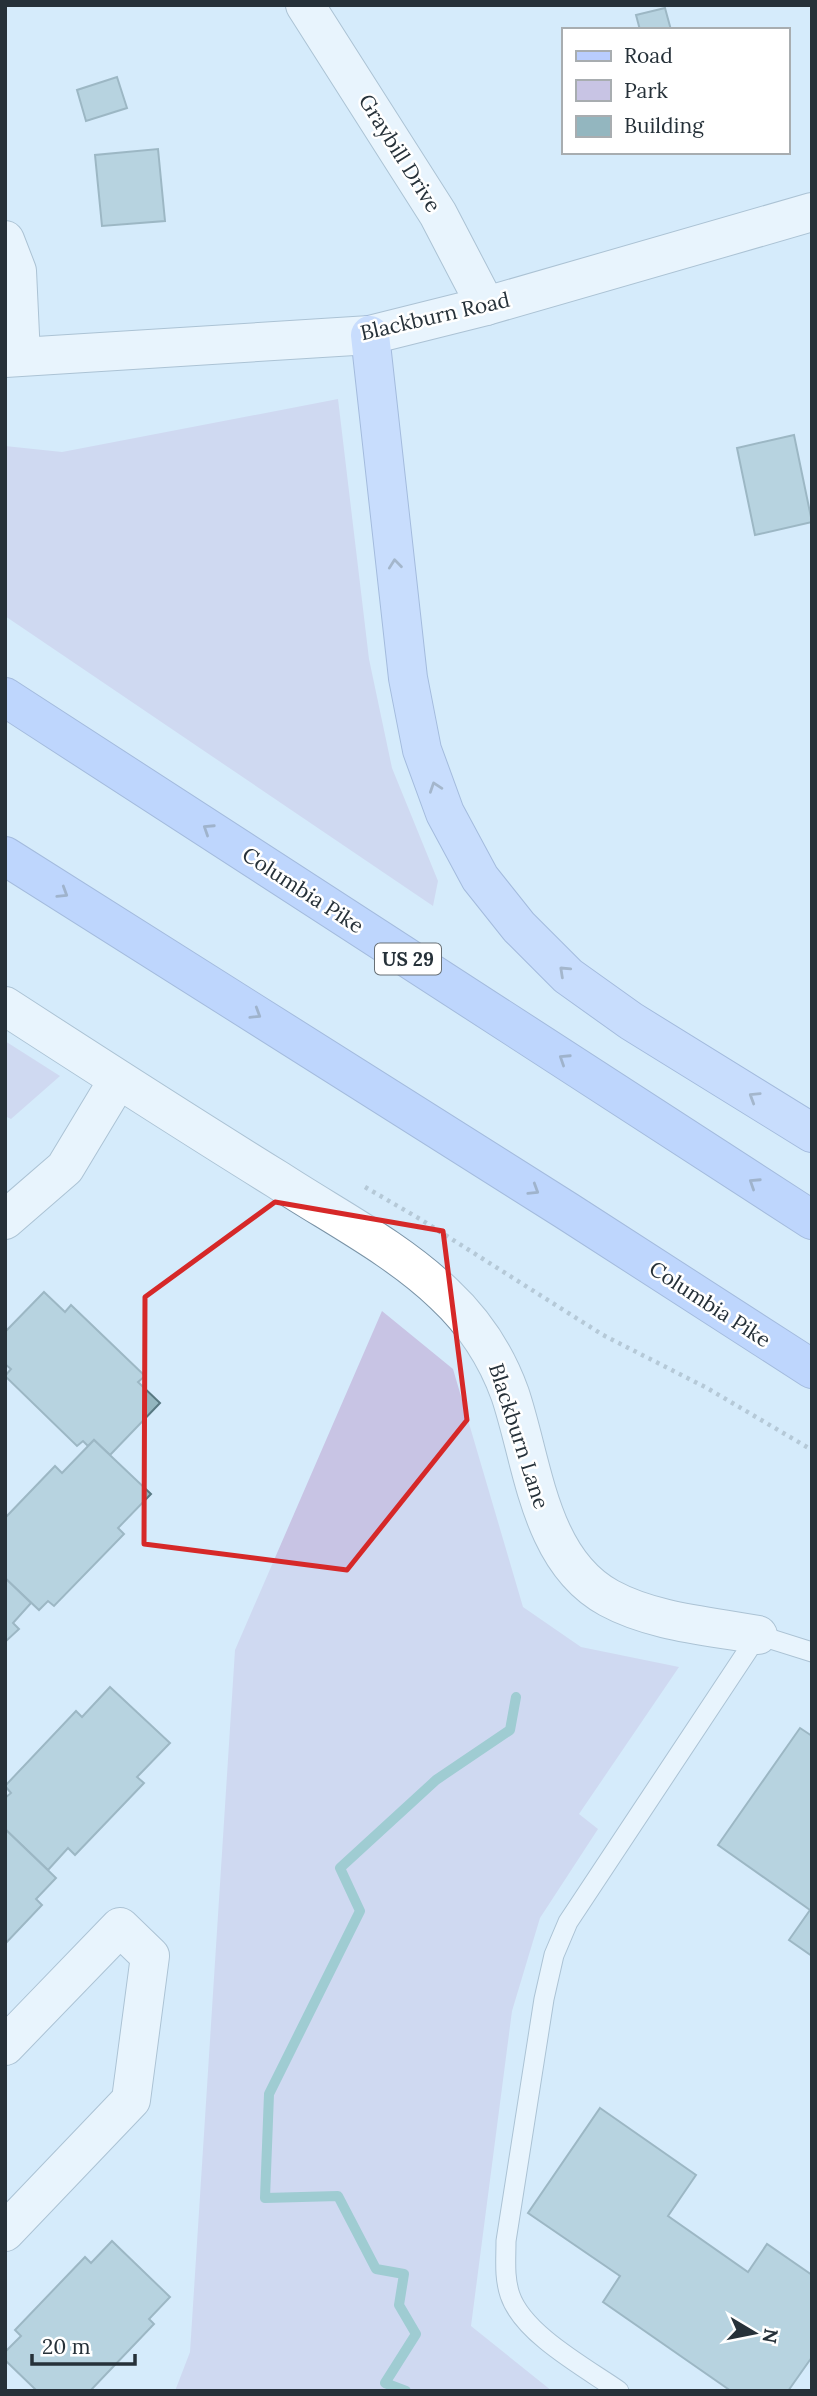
<svg xmlns="http://www.w3.org/2000/svg" width="817" height="2396" font-family="Lora,serif">
	<rect width="100%" height="100%" fill="#d5ebfb"/>
	<g fill="#c8c4e4">
		<polygon points="338,399 369,659 392,768 438,881 433,906 5,616 5,446 62,452"/>
		<polygon points="5,1041 60,1076 11,1119 5,1116"/>
		<polygon points="382,1311 453,1369 523,1607 581,1647 679,1667 579,1814 598,1829 540,1918 512,2011 471,2326 552,2391 175,2391 190,2352 235,1650"/>
	</g>
	<g fill="none" stroke-linecap="round" stroke-linejoin="round">
		<polyline stroke="#5da6a1" stroke-width="10" points="406,2391 385,2383 416,2334 399,2305 404,2274 376,2269 338,2196 265,2198 269,2094 360,1911 340,1868 436,1780 510,1730 516,1697"/>
	</g>
	<g fill="#93b6bf" stroke="#587982" stroke-width="2">
		<polygon points="665,8 671,30 640,30 636,15"/>
		<polygon points="117,77 127,108 86,121 77,90"/>
		<polygon points="158,149 165,221 102,226 95,155"/>
		<polygon points="794,435 812,522 755,535 737,448"/>
		<polygon points="44,1292 65,1312 71,1305 145,1376 138,1382 160,1403 110,1455 94,1440 88,1446 83,1441 77,1446 5,1376 11,1369 5,1364 5,1332"/>
		<polygon points="94,1440 151,1494 118,1528 124,1534 54,1606 48,1601 39,1610 5,1578 5,1518 55,1466 62,1473"/>
		<polygon points="5,1578 31,1603 13,1623 19,1629 5,1642"/>
		<polygon points="110,1687 170,1743 137,1777 144,1783 75,1855 68,1848 48,1870 5,1829 5,1798 11,1793 5,1786 76,1711 82,1717"/>
		<polygon points="800,1728 812,1736 812,1956 789,1940 810,1910 718,1845"/>
		<polygon points="5,1829 56,1878 36,1899 42,1905 5,1944"/>
		<polygon points="600,2108 696,2175 668,2216 748,2272 767,2244 812,2275 812,2357 788,2391 731,2391 603,2302 620,2276 528,2213"/>
		<polygon points="112,2241 170,2297 149,2319 154,2324 90,2391 37,2391 5,2360 5,2352 21,2336 15,2330 85,2257 91,2263"/>
	</g>
	<g fill="none" stroke-linecap="round" stroke-linejoin="round">
		<defs>
			<path id="service" d="M 619,2391 C 586,2368 523,2334 510,2295 C 504,2277 506,2260 506,2241 L 544,1999 L 554,1955 L 568,1922 L 758,1635 L 812,1652"/>
			<g id="minor">
				<polyline points="305,5 438,214 486,306"/>
				<polyline points="5,240 17,271 21,356"/>
				<polyline points="5,358 370,335 486,306 812,212"/>
				<path d="M 5,1006 C 96,1065 186,1123 278,1180 C 333,1216 396,1248 444,1294 C 474,1322 496,1355 510,1394 C 533,1462 539,1560 609,1598 C 653,1622 709,1626 758,1635"/>
				<polyline points="5,1220 65,1168 118,1080"/>
				<polyline points="5,2046 120,1927 150,1956 131,2100 5,2232"/>
			</g>
			<polyline id="primary" points="370,335 408,678 422,750 445,813 480,878 519,927 568,976 631,1021 812,1133"/>
			<g id="trunk">
				<polyline points="5,697 812,1220"/>
				<polyline points="5,856 567,1211 812,1369"/>
			</g>
		</defs>
		<use href="#service" stroke="#7992a5" stroke-width="21"/>
		<use href="#minor" stroke="#7992a5" stroke-width="40"/>
		<use href="#primary" stroke="#6781b9" stroke-width="40"/>
		<use href="#trunk" stroke="#6781b9" stroke-width="40"/>
		<polyline stroke="#8e9fac" stroke-width="4.5" stroke-dasharray="3.5 5" stroke-linecap="butt" points="365,1187 420,1219 603,1335 707,1388 812,1450"/>
		<use href="#service" stroke="#fff" stroke-width="19"/>
		<use href="#minor" stroke="#fff" stroke-width="38"/>
		<use href="#primary" stroke="#b9cdfe" stroke-width="38"/>
		<use href="#trunk" stroke="#a2bcfe" stroke-width="38"/>
	</g>
	<defs><path id="oneway-chevron" d="M-2-3.5L2.5 0L-2 3.5" fill="none" stroke-width="1.6" stroke-linecap="round" stroke-linejoin="round" transform="scale(1.75)"/></defs>
	<g stroke="#687792">
		<use href="#oneway-chevron" transform="translate(395 564) rotate(-96)"/>
		<use href="#oneway-chevron" transform="translate(435 787) rotate(-109)"/>
		<use href="#oneway-chevron" transform="translate(564 971) rotate(-137)"/>
		<use href="#oneway-chevron" transform="translate(754 1097) rotate(-148)"/>
	</g>
	<g stroke="#5e7092">
		<use href="#oneway-chevron" transform="translate(208 829) rotate(-147)"/>
		<use href="#oneway-chevron" transform="translate(63 893) rotate(32)"/>
		<use href="#oneway-chevron" transform="translate(256 1014) rotate(32)"/>
		<use href="#oneway-chevron" transform="translate(564 1059) rotate(-147)"/>
		<use href="#oneway-chevron" transform="translate(754 1183) rotate(-147)"/>
		<use href="#oneway-chevron" transform="translate(534 1190) rotate(32)"/>
	</g>
	<path d="M0 0H817V2396H0ZM 275,1202 L 443,1231 L 467,1420 L 347,1570 L 144,1544 L 145,1297 Z" fill="#d5ebfb" fill-opacity=".55" fill-rule="evenodd"/>
	<path fill="none" stroke="#d62828" stroke-width="5" stroke-linejoin="round" d="M 275,1202 L 443,1231 L 467,1420 L 347,1570 L 144,1544 L 145,1297 Z"/>
	<g text-anchor="middle" dominant-baseline="central" stroke-width="5" stroke-linejoin="round" paint-order="stroke">
		<rect fill="#fff" stroke="#676f74" stroke-width="2" x="375" y="943.5" width="66" height="31" rx="5"/>
		<g font-size="19" font-weight="bold" fill="#263139">
			<text x="408" y="959">US 29</text>
		</g>
		<g font-size="21" fill="#263139" stroke="#fff">
			<text transform="translate(400 153) rotate(58)">Graybill Drive</text>
			<text transform="translate(435 316) rotate(-13)">Blackburn Road</text>
			<text transform="translate(303 890) rotate(33)">Columbia Pike</text>
			<text transform="translate(710 1304) rotate(33)">Columbia Pike</text>
			<text transform="translate(519 1436) rotate(72)">Blackburn Lane</text>
		</g>
	</g>
	<rect width="817" height="2396" fill="none" stroke="#263139" stroke-width="14"/>
	<rect x="562" y="28" width="228" height="126" fill="#ffffff" stroke="#a8adb0" stroke-width="2"/>
	<rect x="576" y="51" width="35" height="10" fill="#b9cdfe" stroke="#a8adb0" stroke-width="2"/>
	<text x="624" y="63" font-size="21" fill="#263139">Road</text>
	<rect x="576" y="80" width="35" height="21" fill="#c8c4e4" stroke="#a8adb0" stroke-width="2"/>
	<text x="624" y="98" font-size="21" fill="#263139">Park</text>
	<rect x="576" y="116" width="35" height="21" fill="#93b6bf" stroke="#a8adb0" stroke-width="2"/>
	<text x="624" y="133" font-size="21" fill="#263139">Building</text>
	<g transform="translate(754 2333) rotate(100)" stroke="#ffffff" stroke-width="5" paint-order="stroke">
	<path d="M0-5L12 26L0 18L-12 26Z" fill="#263139"/>
	<text y="-10" font-size="19" font-weight="bold" text-anchor="middle" fill="#263139">N</text>
	</g>
	<path d="M32 2354v10h103v-10" fill="none" stroke="#263139" stroke-width="3.5"/>
	<text x="42" y="2354" font-size="21" fill="#263139" stroke="#ffffff" stroke-width="5" paint-order="stroke">20 m</text>
</svg>
